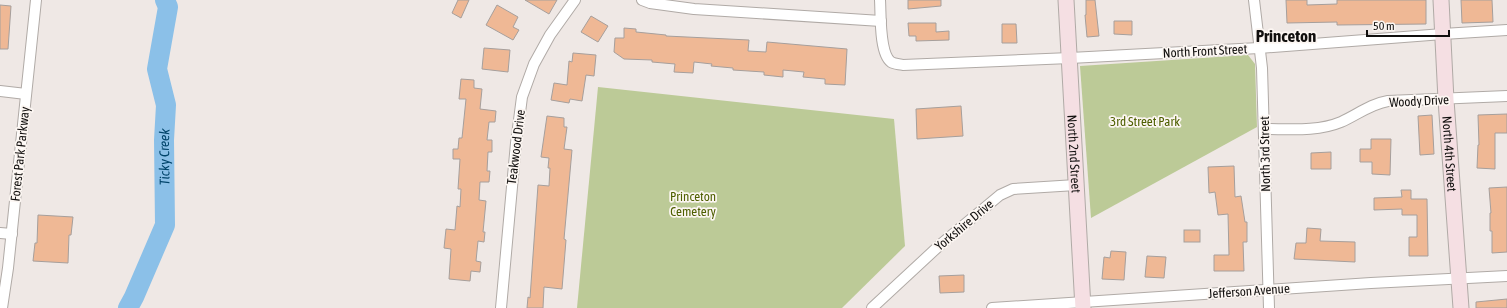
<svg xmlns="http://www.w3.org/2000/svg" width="1507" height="308" font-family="'Asap Condensed',sans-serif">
	<rect width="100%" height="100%" fill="#efe8e5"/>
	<g fill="#bcca97">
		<polygon points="1248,55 1255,64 1257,127 1091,218 1080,66"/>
		<polygon points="598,87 894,119 905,246 842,308 577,308"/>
	</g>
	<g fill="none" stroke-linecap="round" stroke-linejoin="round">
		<path stroke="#8bc0e8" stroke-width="20" id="s1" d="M 128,308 L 134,297 L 165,225 L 164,140 L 166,105 L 157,69 L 168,7 L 165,0"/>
	</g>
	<g fill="#efb895" stroke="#a69f9c">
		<polygon points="458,0 469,0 461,18 452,13"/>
		<polygon points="525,0 557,0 549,14"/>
		<polygon points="908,0 941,0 941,6 908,9"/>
		<polygon points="1086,0 1095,0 1099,36 1087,37 1085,15 1086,15"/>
		<polygon points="1286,0 1307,0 1307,5 1337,4 1337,0 1426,0 1426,24 1337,25 1337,22 1287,23"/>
		<polygon points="1461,0 1492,0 1493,22 1462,23"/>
		<polygon points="0,5 11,6 8,49 0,49"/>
		<polygon points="497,5 518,17 513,27 519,30 513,40 486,25"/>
		<polygon points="591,16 608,26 598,42 581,32"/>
		<polygon points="1114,21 1132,21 1132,35 1114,34"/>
		<polygon points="908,23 936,23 936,32 949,31 949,40 916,41 916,36 909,36"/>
		<polygon points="1002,24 1016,24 1017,43 1002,43"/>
		<polygon points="624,28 636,29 636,32 666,35 666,36 749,40 748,51 766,52 767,42 847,49 845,85 825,84 825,79 803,77 804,72 783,70 783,77 764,75 764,72 733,70 733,68 711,66 712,64 694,62 693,73 674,72 675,64 652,62 652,60 624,59 614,52 615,38 624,38"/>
		<polygon points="484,48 510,50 508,72 482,69"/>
		<polygon points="573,53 596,55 594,76 586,75 582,101 570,99 569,103 551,100 554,83 567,85 569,61 572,62"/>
		<polygon points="461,79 474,80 474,88 482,89 480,109 496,111 495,122 489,122 487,140 492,140 492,152 488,152 487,171 490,171 489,182 480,182 479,200 486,201 483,232 485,232 484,242 478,241 476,261 481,262 480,272 471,271 470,281 449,279 451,249 444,248 446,229 455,230 457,206 460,207 461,189 458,189 460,159 453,159 453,149 458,149 459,138 462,138 466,99 459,99"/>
		<polygon points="961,106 963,136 917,139 916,109"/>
		<polygon points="1507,114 1507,133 1495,133 1495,169 1477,168 1478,145 1479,145 1478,115"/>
		<polygon points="1432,115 1434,154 1420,155 1418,116"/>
		<polygon points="547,116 564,118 564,127 567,127 564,149 572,150 564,239 566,240 562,289 544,287 543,308 527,308 528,297 530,298 538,185 549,186 550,168 548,168 549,158 541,157"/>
		<polygon points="1371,139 1391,139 1390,175 1372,174 1372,162 1360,162 1360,149 1371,149"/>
		<polygon points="1331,152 1331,169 1311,169 1311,153"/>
		<polygon points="1234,166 1235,197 1241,196 1245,222 1247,222 1247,242 1243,242 1244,271 1214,271 1214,255 1229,255 1228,214 1218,215 1215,192 1209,193 1208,167"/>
		<polygon points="1507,187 1507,252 1492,253 1492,231 1490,231 1490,213 1491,213 1489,188"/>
		<polygon points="1401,190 1411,190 1411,199 1427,199 1428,256 1409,256 1409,237 1417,237 1417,215 1402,215 1402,209 1374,210 1374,198 1402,197"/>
		<polygon points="38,215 73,217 71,235 69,235 68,263 33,261 35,243 37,243"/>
		<polygon points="1307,228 1321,229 1320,241 1355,242 1355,262 1294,259 1296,243 1306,243"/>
		<rect x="1184" y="230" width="16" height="12"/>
		<polygon points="1111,251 1126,252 1124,280 1102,279 1104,257 1110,258"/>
		<polygon points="1147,256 1166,257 1164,278 1145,277"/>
		<polygon points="964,275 964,292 940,293 939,276"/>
		<polygon points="1507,299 1507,308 1476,308 1476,302"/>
	</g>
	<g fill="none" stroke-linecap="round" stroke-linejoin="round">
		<defs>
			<g id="street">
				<polyline points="642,0 650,3 694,9 881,21"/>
				<path d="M 880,0 C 881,14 879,53 891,62 C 894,64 899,64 903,65 L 1070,58 L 1259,48 L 1443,34 L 1507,30"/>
				<polyline points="1254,0 1262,68 1269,308"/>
				<polyline points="0,91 26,94"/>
				<path d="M 1264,129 C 1289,129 1317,132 1341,122 C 1357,115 1370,104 1388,101 L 1507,96"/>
				<polyline points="0,233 12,234"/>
				<polyline points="2,308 8,268 36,0"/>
				<polyline points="501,308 516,143 522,97 534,64 550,35 575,0"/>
				<polyline points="872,308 941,244 1000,195 1013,189 1076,185"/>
				<polyline points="992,308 1371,283 1507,276"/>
			</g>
			<g id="secondary">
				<path id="s2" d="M 1066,0 L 1083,308"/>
				<path id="s3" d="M 1441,0 L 1446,100 L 1461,308"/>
			</g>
		</defs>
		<use href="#street" stroke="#b0aaa6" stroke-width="12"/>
		<use href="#secondary" stroke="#b0aaa6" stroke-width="17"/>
		<use href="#street" stroke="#fff" stroke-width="10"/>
		<use href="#secondary" stroke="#f5dfe3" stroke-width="15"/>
	</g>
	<g text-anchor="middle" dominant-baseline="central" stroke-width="3.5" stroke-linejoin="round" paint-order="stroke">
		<g font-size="13" fill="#110f0e" stroke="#fcf6f2">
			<text transform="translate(1205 51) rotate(-3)">North Front Street</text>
			<text transform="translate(1419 101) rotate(-3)">Woody Drive</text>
			<text transform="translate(516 147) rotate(-83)">Teakwood Drive</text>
			<text transform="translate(20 154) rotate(-84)">Forest Park Parkway</text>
			<text stroke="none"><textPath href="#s2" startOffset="154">North 2nd Street</textPath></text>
			<text transform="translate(1265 154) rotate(-91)">North 3rd Street</text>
			<text stroke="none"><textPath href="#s3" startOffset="154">North 4th Street</textPath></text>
			<text transform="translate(964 225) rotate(-40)">Yorkshire Drive</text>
			<text transform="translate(1249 291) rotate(-4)">Jefferson Avenue</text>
		</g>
		<g font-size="13" fill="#4e5f00" stroke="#fcf6f2">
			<text x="1145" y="121">3rd Street Park</text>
			<text x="693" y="196">Princeton<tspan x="693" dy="15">Cemetery</tspan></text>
		</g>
		<g font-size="14" font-style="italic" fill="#00446a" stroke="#fcf6f2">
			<text stroke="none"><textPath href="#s1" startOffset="159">Ticky Creek</textPath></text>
		</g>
		<g font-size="17" font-weight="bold" fill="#110f0e" stroke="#fcf6f2">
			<text x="1286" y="36">Princeton</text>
		</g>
	</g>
	<path d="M1367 30v6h82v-6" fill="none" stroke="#110f0e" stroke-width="2"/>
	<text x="1373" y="30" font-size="12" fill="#110f0e" stroke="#fcf6f2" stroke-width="3" paint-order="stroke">50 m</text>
</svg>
